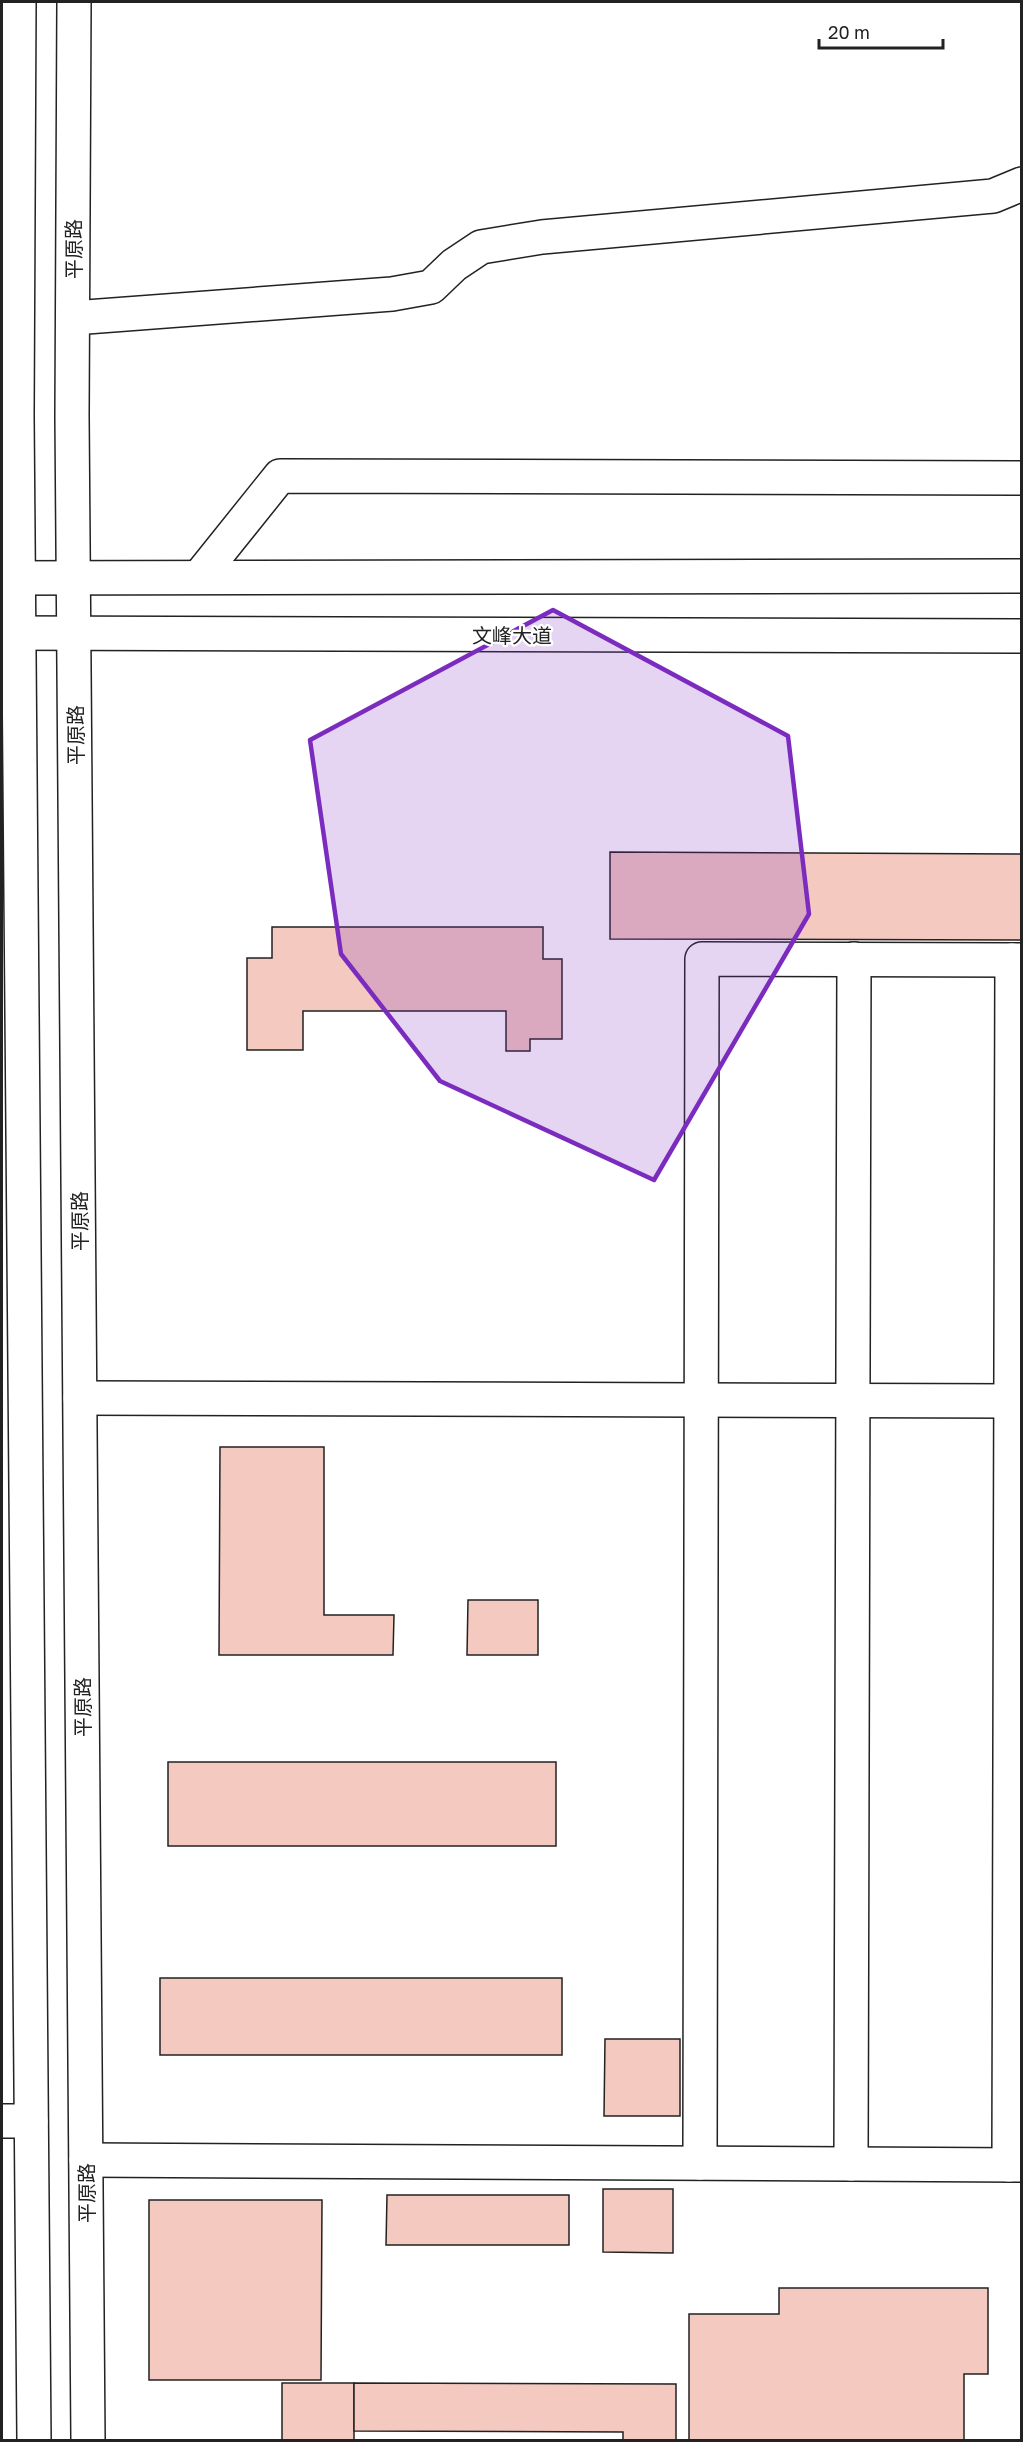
<svg xmlns="http://www.w3.org/2000/svg" width="1023" height="2442" font-family="'Golos Text','Noto Sans SC',sans-serif">
	<rect width="100%" height="100%" fill="#fff"/>
	<g fill="#f3c9c0" stroke="#222" stroke-width="1.5">
		<polygon points="610,852 1022,854 1022,940 610,939"/>
		<polygon points="272,927 543,927 543,959 562,959 562,1039 530,1039 530,1051 506,1051 506,1011 303,1011 303,1050 247,1050 247,958 272,958"/>
		<polygon points="220,1447 324,1447 324,1615 394,1615 393,1655 219,1655"/>
		<polygon points="468,1600 538,1600 538,1655 467,1655"/>
		<rect x="168" y="1762" width="388" height="84"/>
		<rect x="160" y="1978" width="402" height="77"/>
		<polygon points="605,2039 680,2039 680,2116 604,2116"/>
		<polygon points="603,2189 673,2189 673,2253 603,2252"/>
		<polygon points="387,2195 569,2195 569,2245 386,2245"/>
		<polygon points="149,2200 322,2200 321,2380 149,2380"/>
		<polygon points="779,2288 988,2288 988,2374 964,2374 964,2440 689,2440 689,2314 779,2314"/>
		<rect x="282" y="2383" width="72" height="57"/>
		<polygon points="354,2383 676,2384 676,2440 623,2440 623,2432 354,2431"/>
	</g>
	<g fill="none" stroke-linecap="round" stroke-linejoin="round">
		<defs>
			<g id="minor">
				<polyline points="73,318 392,294 431,287 454,265 481,247 542,237 993,196 1022,184"/>
				<polyline points="199,577 280,476 1022,478"/>
				<polyline points="80,1398 1022,1401"/>
				<polyline points="2,2121 31,2121"/>
				<polyline points="86,2160 1022,2165"/>
				<polyline points="700,2163 702,959 1022,960"/>
				<polyline points="851,2164 854,959"/>
				<polyline points="1009,2165 1012,960"/>
			</g>
			<g id="major">
				<polyline points="19,2 17,416 34,2440"/>
				<polyline points="74,2 72,416 88,2440"/>
				<polyline points="2,578 1022,576"/>
				<polyline points="2,633 1022,636"/>
			</g>
		</defs>
		<use href="#minor" stroke="#222" stroke-width="36"/>
		<use href="#major" stroke="#222" stroke-width="36"/>
		<use href="#minor" stroke="#fff" stroke-width="33"/>
		<use href="#major" stroke="#fff" stroke-width="33"/>
	</g>
	<path fill="#7b2cbf" fill-opacity="0.2" stroke="#7b2cbf" stroke-width="4.5" stroke-linejoin="round" d="M 553,610 L 788,736 L 809,914 L 654,1180 L 440,1081 L 341,954 L 310,740 Z"/>
	<g text-anchor="middle" dominant-baseline="central" stroke-width="4.5" stroke-linejoin="round" paint-order="stroke">
		<g font-size="20" fill="#222" stroke="#fff">
			<text transform="translate(73 249) rotate(-90)">平原路</text>
			<text x="512" y="635">文峰大道</text>
			<text transform="translate(75 735) rotate(-90)">平原路</text>
			<text transform="translate(79 1221) rotate(-90)">平原路</text>
			<text transform="translate(82 1707) rotate(-90)">平原路</text>
			<text transform="translate(86 2193) rotate(-90)">平原路</text>
		</g>
	</g>
	<rect width="1023" height="2442" fill="none" stroke="#222222" stroke-width="6"/>
	<path d="M819 39v9h124v-9" fill="none" stroke="#222222" stroke-width="3"/>
	<text x="828" y="39" font-size="18" fill="#222222" stroke="#ffffff" stroke-width="4.5" paint-order="stroke">20 m</text>
</svg>
